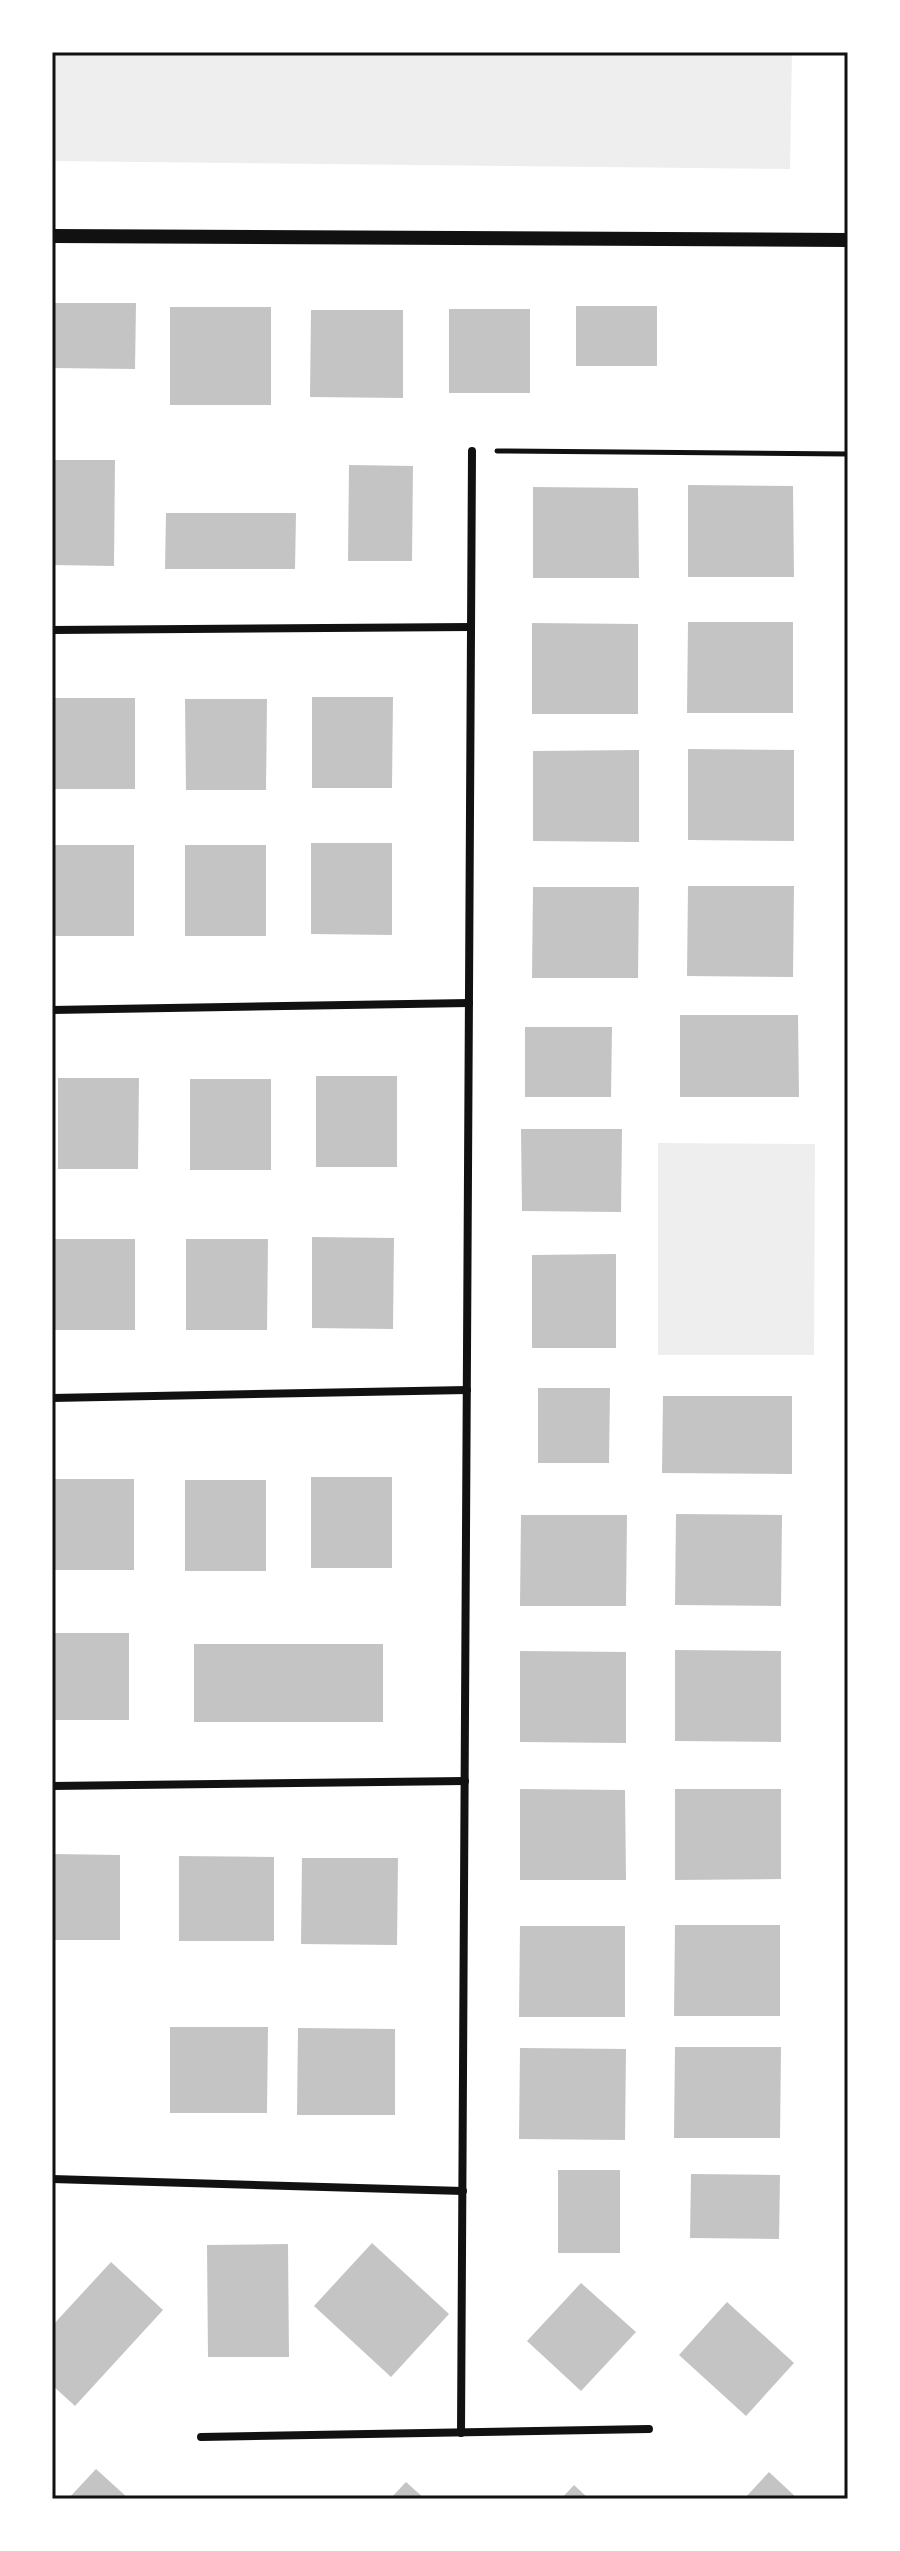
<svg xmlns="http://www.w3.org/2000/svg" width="900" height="2551" font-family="'DM Sans',sans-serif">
	<rect width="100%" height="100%" fill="#fff"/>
	<g fill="#eee">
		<polygon points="52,52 792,52 790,169 52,161"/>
		<polygon points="658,1143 815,1144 814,1355 658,1355"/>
	</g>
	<g fill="#c4c4c4">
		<polygon points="52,303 136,303 135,369 52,368"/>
		<rect x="576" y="306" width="81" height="60"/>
		<rect x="170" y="307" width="101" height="98"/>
		<rect x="449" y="309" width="81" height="84"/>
		<polygon points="311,310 403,310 403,398 310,397"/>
		<polygon points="52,460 115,460 114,566 52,565"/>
		<polygon points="349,465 413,466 412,561 348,561"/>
		<polygon points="688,485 793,486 794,577 688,577"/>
		<polygon points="533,487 638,488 639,578 533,578"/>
		<polygon points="166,513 296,513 295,569 165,569"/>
		<polygon points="688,622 793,622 793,713 687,713"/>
		<polygon points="532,623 638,624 638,714 532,714"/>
		<polygon points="312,697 393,697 392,788 312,788"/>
		<polygon points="54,698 135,698 135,789 53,789"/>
		<polygon points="185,699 267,699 266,790 186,790"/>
		<polygon points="688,749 794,750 794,841 688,840"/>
		<polygon points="639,750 639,842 533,841 533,751"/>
		<polygon points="311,843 392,843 392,935 311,934"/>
		<rect x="53" y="845" width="81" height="91"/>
		<rect x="185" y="845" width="81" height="91"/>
		<polygon points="688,886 794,886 793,977 687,976"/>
		<polygon points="533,887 639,887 638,978 532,978"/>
		<polygon points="680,1015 798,1015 799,1097 680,1097"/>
		<polygon points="525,1027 612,1027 611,1097 525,1097"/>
		<rect x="316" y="1076" width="81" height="91"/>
		<polygon points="58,1078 139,1078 138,1169 58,1169"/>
		<rect x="190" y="1079" width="81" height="91"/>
		<polygon points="521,1129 622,1129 621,1212 522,1211"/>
		<polygon points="312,1237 394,1238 393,1329 312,1328"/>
		<polygon points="55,1239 135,1239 135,1330 54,1330"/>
		<polygon points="186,1239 268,1239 267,1330 186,1330"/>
		<polygon points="616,1254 616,1348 532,1348 532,1255"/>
		<polygon points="538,1388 610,1388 609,1463 538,1463"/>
		<polygon points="663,1396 792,1396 792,1474 662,1473"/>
		<rect x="311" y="1477" width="81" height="91"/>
		<rect x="53" y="1479" width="81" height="91"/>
		<rect x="185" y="1480" width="81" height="91"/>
		<polygon points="676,1514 782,1515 781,1606 675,1605"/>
		<polygon points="521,1515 627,1515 626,1606 520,1606"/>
		<rect x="52" y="1633" width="77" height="87"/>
		<rect x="194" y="1644" width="189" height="78"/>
		<polygon points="675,1650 781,1651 781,1742 675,1741"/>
		<polygon points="520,1651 626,1652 626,1743 520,1742"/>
		<polygon points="520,1789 625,1790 626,1880 520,1880"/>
		<polygon points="675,1789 781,1789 781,1879 675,1880"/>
		<polygon points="52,1854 120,1855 120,1940 52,1940"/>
		<polygon points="179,1856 274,1857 274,1941 179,1941"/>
		<polygon points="302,1858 398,1858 397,1945 301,1944"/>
		<polygon points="675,1925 780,1925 780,2016 674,2016"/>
		<polygon points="520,1926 625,1926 625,2017 519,2017"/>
		<polygon points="170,2027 268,2027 267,2113 170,2113"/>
		<polygon points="298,2028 395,2029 395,2115 297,2115"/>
		<polygon points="675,2047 781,2047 780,2138 674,2138"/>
		<polygon points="520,2048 626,2049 625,2140 519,2139"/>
		<rect x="558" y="2170" width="62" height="83"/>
		<polygon points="691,2174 780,2175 779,2239 690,2238"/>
		<polygon points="372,2243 449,2314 391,2377 314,2306"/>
		<polygon points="288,2244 289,2357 208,2357 207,2245"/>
		<polygon points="111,2262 163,2310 75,2406 52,2385 52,2326"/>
		<polygon points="581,2283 636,2332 581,2391 527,2341"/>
		<polygon points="727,2302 794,2363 746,2416 679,2355"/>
		<polygon points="96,2469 129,2499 68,2499"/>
		<polygon points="769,2472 798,2499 744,2499"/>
		<polygon points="406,2482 425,2499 390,2499"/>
		<polygon points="574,2485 589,2499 561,2499"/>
	</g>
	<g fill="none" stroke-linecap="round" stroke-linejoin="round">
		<polyline stroke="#111" stroke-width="5" points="497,451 848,454"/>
		<g stroke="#111" stroke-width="8">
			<polyline points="52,630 471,627"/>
			<polyline points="52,1010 469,1003"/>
			<polyline points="52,1398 467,1390"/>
			<polyline points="52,1786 465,1781"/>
			<polyline points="52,2179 463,2191"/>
			<polyline points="461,2433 472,451"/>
			<polyline points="201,2437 649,2429"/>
		</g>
		<polyline stroke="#111" stroke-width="14" points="52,236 848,240"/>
	</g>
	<rect width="900" height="2551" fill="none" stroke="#ffffff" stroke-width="108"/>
	<rect x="54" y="54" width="792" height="2443" fill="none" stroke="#111" stroke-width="3"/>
</svg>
